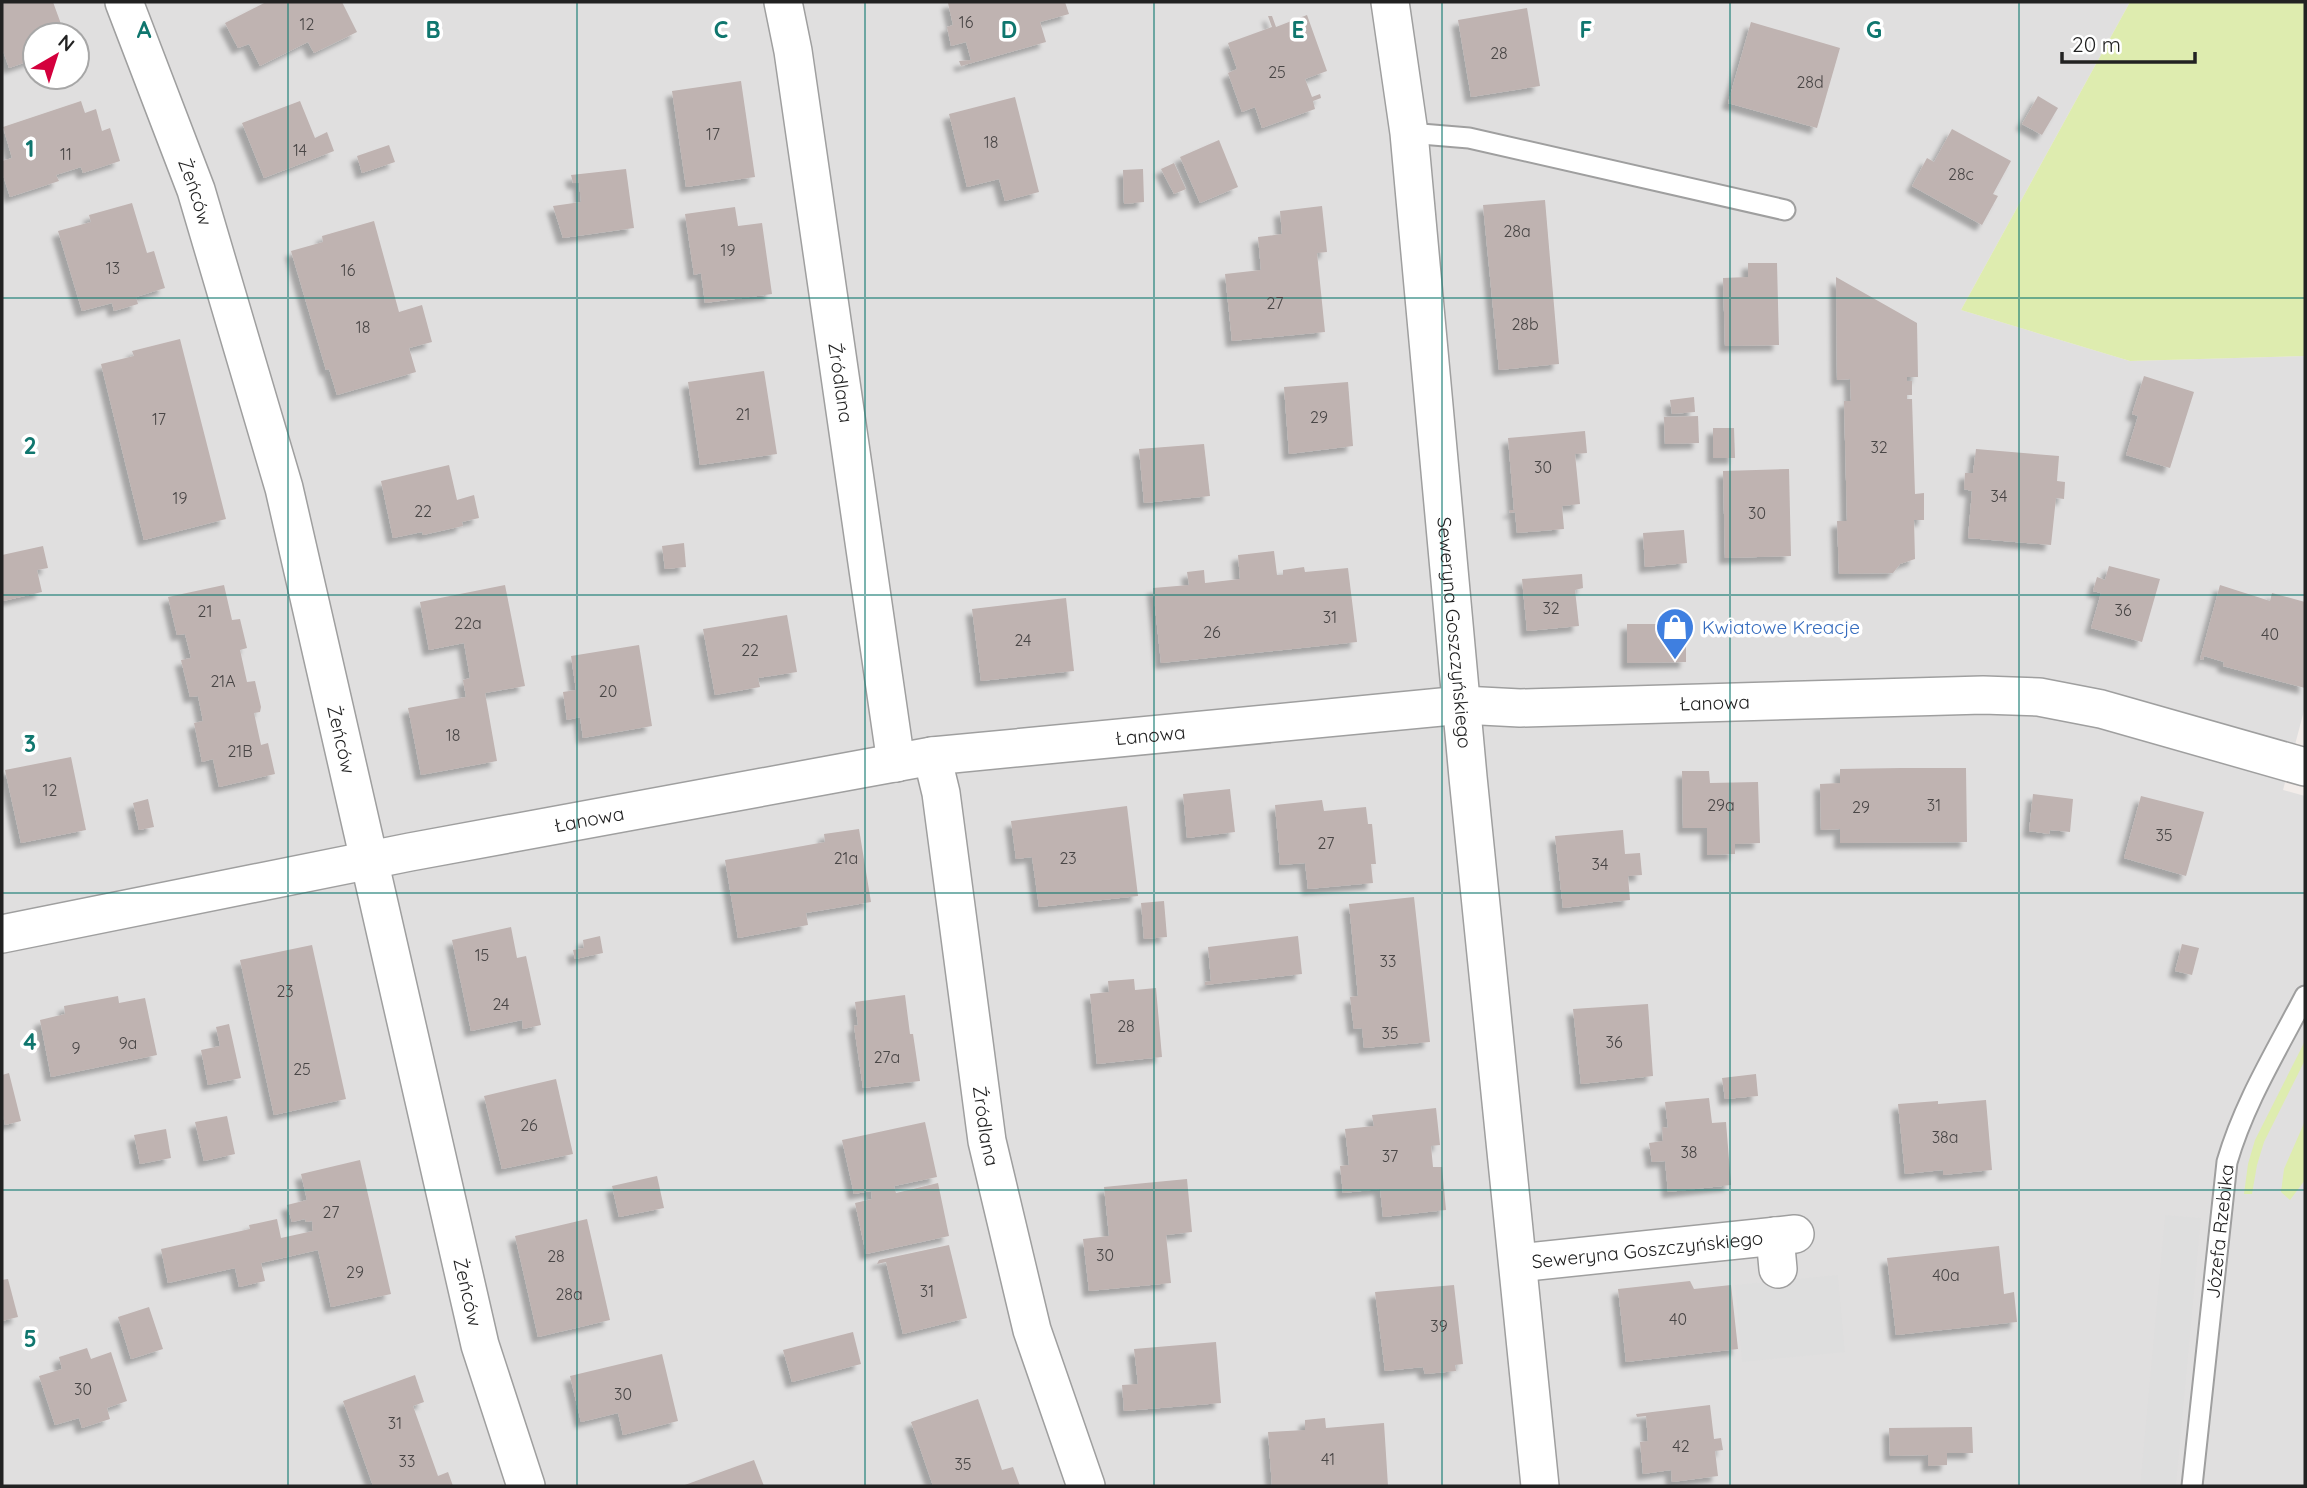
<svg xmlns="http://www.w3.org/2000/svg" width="2307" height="1488" font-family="Quicksand,sans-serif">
	<defs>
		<filter id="shadow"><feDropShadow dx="-6" dy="6" stdDeviation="2" flood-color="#0004"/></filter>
	</defs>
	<rect width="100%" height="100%" fill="#f2ece9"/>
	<path fill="#e0dfdf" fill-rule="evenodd" d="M 2,2 L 2130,2 L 1961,310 L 2130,361 L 2305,356 L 2305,707 L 2283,790 L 2305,796 L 2305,1486 L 2,1486 ZM 35,35 L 77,35 L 77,77 L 35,77 Z"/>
	<g fill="#deecaf">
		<polygon points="2130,2 2305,2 2305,356 2130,361 1961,310"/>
		<polygon points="2305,1041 2305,1060 2264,1142 2257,1165 2252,1194 2244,1194 2248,1164 2255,1140"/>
		<polygon points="2305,1121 2305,1180 2290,1200 2281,1192 2284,1169"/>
	</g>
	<g fill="#dedede">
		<polygon points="2165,1215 2201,1218 2176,1486 2140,1486"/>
		<polygon points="1838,1275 1845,1352 1742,1362 1735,1285"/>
	</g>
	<g fill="#bfb3b1" filter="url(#shadow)">
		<polygon points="2,2 53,2 65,35 35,35 35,59 9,68 2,48"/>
		<polygon points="266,2 342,2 357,32 314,53 308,42 260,66 249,44 238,48 225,23"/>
		<polygon points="953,2 1065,2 1069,14 1040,22 1046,42 961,66 959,61 971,60 966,42 951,46 947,27 953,25 948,3"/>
		<polygon points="1527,8 1540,86 1471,97 1458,20"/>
		<polygon points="1307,15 1327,71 1305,79 1312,97 1320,94 1321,98 1313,101 1315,109 1262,128 1255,107 1242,112 1228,73 1237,69 1228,43 1272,27 1268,16 1272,16 1276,27"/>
		<polygon points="1751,22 1840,48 1817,128 1728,103"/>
		<polygon points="741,81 755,177 686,187 672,91"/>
		<polygon points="2038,96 2058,108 2042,135 2022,124"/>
		<polygon points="1015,97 1039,192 1005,201 999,179 967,187 949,114"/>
		<polygon points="81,101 85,113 96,109 102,131 110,128 120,161 83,173 81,167 56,175 59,181 10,197 2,172 2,161 12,158 3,127"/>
		<polygon points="300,101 315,138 327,132 334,151 264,178 242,123"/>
		<polygon points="1952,129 2011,161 1993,194 1998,196 1982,225 1912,186 1927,158 1934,162"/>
		<polygon points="1219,140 1238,187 1200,203 1180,157"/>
		<polygon points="389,145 395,162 362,173 357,156"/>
		<polygon points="1174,163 1186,189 1174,194 1161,169"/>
		<polygon points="626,169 634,228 563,238 553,206 581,202 579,183 573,183 571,175"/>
		<polygon points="1143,169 1144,202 1124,204 1123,170"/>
		<polygon points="1545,200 1559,364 1499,370 1483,205"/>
		<polygon points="132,203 147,253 154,251 165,288 136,297 138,304 114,311 112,303 82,311 58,231 91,222 89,215"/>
		<polygon points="1322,206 1327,252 1317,253 1325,332 1232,341 1225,274 1261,270 1258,237 1282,234 1280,211"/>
		<polygon points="735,207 738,226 762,223 772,294 705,303 701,273 694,275 685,214"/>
		<polygon points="374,221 399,312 422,305 432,342 409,348 416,372 337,395 329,369 326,370 291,251 323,242 322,236"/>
		<polygon points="1748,263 1777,263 1779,345 1725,346 1723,278 1748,277"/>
		<polygon points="1836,277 1917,323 1918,377 1907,377 1907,381 1912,381 1912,395 1907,395 1907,399 1912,399 1915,494 1924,493 1924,520 1914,520 1915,559 1900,564 1893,573 1839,574 1837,521 1847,521 1844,401 1851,401 1850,379 1837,380"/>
		<polygon points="180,339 226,519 144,540 101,364 134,356 132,351"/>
		<polygon points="764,371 777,454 700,465 688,382"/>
		<polygon points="2144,376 2194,392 2170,468 2126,455 2138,416 2132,414"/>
		<polygon points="1348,382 1353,446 1289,454 1284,387"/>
		<polygon points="1694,397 1695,412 1672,414 1670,400"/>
		<polygon points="1698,416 1699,443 1665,444 1664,417"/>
		<polygon points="1713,428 1734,428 1735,458 1713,458"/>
		<polygon points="1585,431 1587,453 1575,454 1580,504 1562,506 1564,529 1517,533 1515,512 1510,513 1509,510 1514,510 1508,438"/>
		<polygon points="1204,444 1210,496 1144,503 1139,449"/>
		<polygon points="1976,449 2059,456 2057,481 2065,482 2064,499 2056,498 2051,545 1968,538 1972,491 1964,489 1965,473 1973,473"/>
		<polygon points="449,465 457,500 474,495 479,518 462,522 463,526 423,535 422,532 393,538 381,481"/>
		<polygon points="1789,469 1791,556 1725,558 1723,471"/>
		<polygon points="1684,530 1687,563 1645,567 1643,533"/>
		<polygon points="684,543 686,567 665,569 662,546"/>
		<polygon points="43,546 48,568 37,570 42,592 3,601 2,555"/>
		<polygon points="1274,551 1277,575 1283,575 1283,570 1304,567 1305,572 1348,568 1357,642 1161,663 1153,588 1189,585 1187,572 1204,570 1205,583 1240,579 1238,555"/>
		<polygon points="2109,566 2160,579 2142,642 2091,628 2101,593 2093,591 2097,577 2105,580"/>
		<polygon points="1582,574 1583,588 1575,590 1579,626 1527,631 1522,579"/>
		<polygon points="224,585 232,620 240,619 247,648 240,650 247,682 255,681 261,707 260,712 254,713 261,745 268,743 275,774 219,787 213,759 202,762 194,723 203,721 198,696 190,697 181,660 191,658 185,634 177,635 168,597"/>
		<polygon points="505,585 525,686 485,693 497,761 421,775 408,708 466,697 463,680 470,678 464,643 429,650 420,602"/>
		<polygon points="2220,585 2270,601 2272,593 2305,602 2305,688 2223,666 2224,662 2204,656 2203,660 2200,659"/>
		<polygon points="1066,598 1074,671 981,681 972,609"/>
		<polygon points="787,615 797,672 758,678 760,687 715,695 703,629"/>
		<polygon points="1627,624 1686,624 1686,662 1627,663"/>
		<polygon points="639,645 652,726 583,738 580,717 567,720 563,692 576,690 571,656"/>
		<polygon points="71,757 86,830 21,843 5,770"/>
		<polygon points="1901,768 1966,768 1967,842 1840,843 1840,829 1821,830 1820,784 1840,783 1840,769"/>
		<polygon points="1682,771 1709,771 1710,783 1758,782 1760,843 1735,844 1735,854 1707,855 1707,828 1683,828"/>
		<polygon points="1230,789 1235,832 1187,838 1183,794"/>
		<polygon points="2033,794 2073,799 2070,832 2050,830 2049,834 2029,831"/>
		<polygon points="2141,796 2204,812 2186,876 2124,858"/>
		<polygon points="148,799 154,827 139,830 133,803"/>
		<polygon points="1322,800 1324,811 1366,807 1368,824 1372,824 1376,864 1371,864 1373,883 1308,889 1305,863 1280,865 1275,805"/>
		<polygon points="1127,806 1138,896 1039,907 1032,857 1016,859 1011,821"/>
		<polygon points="859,829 871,902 806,913 808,925 738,938 725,860 825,842 824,834"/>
		<polygon points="1623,830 1625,854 1640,853 1642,875 1628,876 1630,900 1563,908 1555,836"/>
		<polygon points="1414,897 1430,1042 1364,1048 1362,1028 1354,1029 1350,997 1358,996 1349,904"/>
		<polygon points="1164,901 1167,937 1144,939 1141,903"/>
		<polygon points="511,927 517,958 526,956 541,1025 523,1029 522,1020 471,1031 452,940"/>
		<polygon points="600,936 603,953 575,959 573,950 584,948 583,940"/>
		<polygon points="1298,936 1302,974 1205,985 1205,982 1211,981 1208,947"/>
		<polygon points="2182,944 2199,948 2192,975 2175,971"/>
		<polygon points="312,945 346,1099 274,1115 240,960"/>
		<polygon points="1134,979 1135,990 1156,988 1162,1057 1097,1064 1090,994 1109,992 1108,981"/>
		<polygon points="905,995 910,1034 913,1034 920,1081 863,1088 854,1026 858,1025 855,1002"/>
		<polygon points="118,996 119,1003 145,998 157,1055 51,1077 40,1020 65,1014 64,1006"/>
		<polygon points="1648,1004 1653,1076 1581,1084 1573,1009"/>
		<polygon points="229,1024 241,1078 208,1085 201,1050 220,1046 216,1027"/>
		<polygon points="9,1073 21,1121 5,1125 2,1110 2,1075"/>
		<polygon points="1756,1074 1758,1096 1725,1099 1722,1078"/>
		<polygon points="556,1079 573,1154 502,1169 484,1096"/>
		<polygon points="1709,1098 1712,1123 1726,1122 1731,1185 1668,1192 1665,1161 1652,1162 1649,1143 1663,1141 1662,1127 1668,1128 1665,1102"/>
		<polygon points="1986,1100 1992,1170 1943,1175 1943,1170 1905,1174 1898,1104 1938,1101 1938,1104"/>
		<polygon points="1436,1108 1440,1145 1431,1146 1433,1167 1442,1167 1446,1210 1383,1217 1380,1189 1343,1193 1340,1166 1349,1165 1345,1129 1374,1126 1372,1115"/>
		<polygon points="227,1116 235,1154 204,1161 195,1122"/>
		<polygon points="925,1122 937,1177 894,1186 896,1193 938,1183 949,1236 866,1254 855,1203 872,1199 871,1191 854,1194 842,1140"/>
		<polygon points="166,1129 171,1158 140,1164 134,1135"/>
		<polygon points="360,1160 391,1294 331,1307 318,1250 261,1263 265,1281 239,1287 235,1268 168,1283 161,1249 250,1229 249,1225 277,1219 281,1238 313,1231 312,1221 306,1222 305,1219 292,1222 287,1205 307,1200 301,1174"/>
		<polygon points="657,1176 664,1208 619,1217 612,1186"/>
		<polygon points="1187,1179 1192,1232 1166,1235 1171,1283 1089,1291 1083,1239 1109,1236 1104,1187"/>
		<polygon points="587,1219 610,1320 538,1337 515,1236"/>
		<polygon points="949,1245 967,1318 903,1334 886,1262 877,1264 879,1260"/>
		<polygon points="1999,1246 2004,1294 2014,1292 2017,1322 1896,1335 1887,1258"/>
		<polygon points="8,1279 18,1317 2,1321 2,1280"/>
		<polygon points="1690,1281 1694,1289 1731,1285 1738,1349 1626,1362 1618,1289"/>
		<polygon points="1454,1285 1463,1364 1455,1365 1456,1371 1425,1374 1423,1367 1385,1371 1375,1292"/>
		<polygon points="149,1307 163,1349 131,1359 118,1317"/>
		<polygon points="853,1332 861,1364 792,1382 783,1350"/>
		<polygon points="1216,1342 1221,1403 1124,1411 1122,1385 1138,1384 1134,1349"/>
		<polygon points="87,1348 91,1359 111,1352 127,1401 107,1408 110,1419 82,1428 79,1418 55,1425 39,1376 62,1369 59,1357"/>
		<polygon points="662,1354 678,1421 623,1435 618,1413 581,1422 570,1376"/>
		<polygon points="415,1375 424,1402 413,1406 438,1476 448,1472 453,1486 373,1486 343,1401"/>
		<polygon points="978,1399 1002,1470 1013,1467 1020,1486 933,1486 911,1422"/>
		<polygon points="1710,1405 1714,1439 1721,1438 1723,1450 1715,1451 1718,1476 1672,1482 1671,1470 1643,1474 1640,1442 1648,1441 1646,1416 1637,1417 1636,1414"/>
		<polygon points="1325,1418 1326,1428 1384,1423 1388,1486 1272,1486 1268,1432 1305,1430 1305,1420"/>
		<polygon points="1972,1427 1973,1453 1947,1453 1947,1465 1928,1466 1928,1455 1890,1456 1889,1428"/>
		<polygon points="754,1460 764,1486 682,1486"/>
	</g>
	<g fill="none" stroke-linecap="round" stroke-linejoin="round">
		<defs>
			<g id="lane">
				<polyline points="1409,133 1469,138 1785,210"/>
				<path id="s1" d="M 2192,1486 L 2227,1162 C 2244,1103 2277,1050 2305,996"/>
			</g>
			<g id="street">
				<path id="s2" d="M 124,2 L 196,190 L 284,488 L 480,1345 L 526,1486"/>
				<path id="s3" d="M 783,2 L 793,51 L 896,763"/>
				<path id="s4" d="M 1390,2 L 1409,133 L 1468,777 L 1540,1486"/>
				<path id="s5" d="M 932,756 L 941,793 L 987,1141 L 1032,1330 L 1086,1486"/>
				<path id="s6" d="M 2,934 L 410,852 L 932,756 L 1462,705 L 1520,708 L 1983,695 L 2039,697 L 2101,709 L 2305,767"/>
				<polyline points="1775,1236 1778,1269"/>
				<path id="s7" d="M 1518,1263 L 1795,1234"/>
			</g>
		</defs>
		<use href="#lane" stroke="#9f9f9f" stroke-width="23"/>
		<use href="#street" stroke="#9f9f9f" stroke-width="40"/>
		<use href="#lane" stroke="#fff" stroke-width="19"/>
		<use href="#street" stroke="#fff" stroke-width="37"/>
	</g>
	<path fill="none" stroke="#0f766e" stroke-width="2" stroke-opacity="0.55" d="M 288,2 L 288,1486M 577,2 L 577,1486M 865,2 L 865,1486M 1154,2 L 1154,1486M 1442,2 L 1442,1486M 1730,2 L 1730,1486M 2019,2 L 2019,1486M 2,298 L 2305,298M 2,595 L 2305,595M 2,893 L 2305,893M 2,1190 L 2305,1190"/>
	<defs>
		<symbol id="shop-pin" viewBox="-11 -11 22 30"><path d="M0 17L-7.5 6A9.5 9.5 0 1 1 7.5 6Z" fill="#3f7fe0" stroke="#fff"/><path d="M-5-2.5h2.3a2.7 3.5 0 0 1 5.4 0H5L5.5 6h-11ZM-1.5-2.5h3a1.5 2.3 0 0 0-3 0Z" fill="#fff"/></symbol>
	</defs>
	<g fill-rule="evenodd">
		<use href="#shop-pin" x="1653" y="605" width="44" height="60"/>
	</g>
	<g text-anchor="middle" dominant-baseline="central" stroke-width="7" stroke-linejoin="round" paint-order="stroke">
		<g font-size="16" fill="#494646">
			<text x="966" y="22">16</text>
			<text x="307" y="24">12</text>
			<text x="1499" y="53">28</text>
			<text x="1277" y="72">25</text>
			<text x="1810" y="82">28d</text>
			<text x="713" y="134">17</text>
			<text x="991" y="142">18</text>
			<text x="300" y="150">14</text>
			<text x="66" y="154">11</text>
			<text x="1961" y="174">28c</text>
			<text x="1517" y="231">28a</text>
			<text x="728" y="250">19</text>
			<text x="113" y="268">13</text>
			<text x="348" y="270">16</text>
			<text x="1275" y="303">27</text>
			<text x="1525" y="324">28b</text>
			<text x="363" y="327">18</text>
			<text x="743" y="414">21</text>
			<text x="1319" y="417">29</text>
			<text x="159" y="419">17</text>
			<text x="1879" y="447">32</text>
			<text x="1543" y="467">30</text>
			<text x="1999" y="496">34</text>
			<text x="180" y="498">19</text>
			<text x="423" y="511">22</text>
			<text x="1757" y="513">30</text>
			<text x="1551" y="608">32</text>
			<text x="2123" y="610">36</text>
			<text x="205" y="611">21</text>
			<text x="1330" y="617">31</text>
			<text x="468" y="623">22a</text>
			<text x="1212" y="632">26</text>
			<text x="2270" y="634">40</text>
			<text x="1023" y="640">24</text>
			<text x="750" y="650">22</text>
			<text x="223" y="681">21A</text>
			<text x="608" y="691">20</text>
			<text x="453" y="735">18</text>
			<text x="240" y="751">21B</text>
			<text x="50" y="790">12</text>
			<text x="1721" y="805">29a</text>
			<text x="1934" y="805">31</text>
			<text x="1861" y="807">29</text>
			<text x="2164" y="835">35</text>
			<text x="1326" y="843">27</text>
			<text x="846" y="858">21a</text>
			<text x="1068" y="858">23</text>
			<text x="1600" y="864">34</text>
			<text x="482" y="955">15</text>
			<text x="1388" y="961">33</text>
			<text x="285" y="991">23</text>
			<text x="501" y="1004">24</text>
			<text x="1126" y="1026">28</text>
			<text x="1390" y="1033">35</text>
			<text x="1614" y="1042">36</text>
			<text x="128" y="1043">9a</text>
			<text x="76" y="1048">9</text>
			<text x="887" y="1057">27a</text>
			<text x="302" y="1069">25</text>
			<text x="529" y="1125">26</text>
			<text x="1945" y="1137">38a</text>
			<text x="1689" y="1152">38</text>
			<text x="1390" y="1156">37</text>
			<text x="331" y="1212">27</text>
			<text x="1105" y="1255">30</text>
			<text x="556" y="1256">28</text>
			<text x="355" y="1272">29</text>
			<text x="1946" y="1275">40a</text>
			<text x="927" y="1291">31</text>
			<text x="569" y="1294">28a</text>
			<text x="1678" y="1319">40</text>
			<text x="1439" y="1326">39</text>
			<text x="83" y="1389">30</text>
			<text x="623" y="1394">30</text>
			<text x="395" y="1423">31</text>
			<text x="1681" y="1446">42</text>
			<text x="1328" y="1459">41</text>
			<text x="407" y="1461">33</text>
			<text x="963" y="1464">35</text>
		</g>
		<g font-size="19" fill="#222" stroke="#fff">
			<text stroke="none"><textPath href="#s2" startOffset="203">Żeńców</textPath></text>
			<text stroke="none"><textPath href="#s3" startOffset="385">Źródlana</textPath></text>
			<text stroke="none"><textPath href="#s4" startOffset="634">Seweryna Goszczyńskiego</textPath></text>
			<text stroke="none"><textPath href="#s6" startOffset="1732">Łanowa</textPath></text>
			<text stroke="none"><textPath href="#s6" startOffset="1166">Łanowa</textPath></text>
			<text stroke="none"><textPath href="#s2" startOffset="770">Żeńców</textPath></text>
			<text stroke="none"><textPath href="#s6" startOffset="598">Łanowa</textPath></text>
			<text stroke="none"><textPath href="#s5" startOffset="374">Źródlana</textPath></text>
			<text stroke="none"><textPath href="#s1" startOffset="256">Józefa Rzebika</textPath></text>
			<text stroke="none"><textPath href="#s7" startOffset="130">Seweryna Goszczyńskiego</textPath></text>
			<text stroke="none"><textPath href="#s2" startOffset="1337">Żeńców</textPath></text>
		</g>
		<g font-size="19" fill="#366cbe" stroke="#fff" text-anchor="start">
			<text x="1702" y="627">Kwiatowe Kreacje</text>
		</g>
	</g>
	<g font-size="23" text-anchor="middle" font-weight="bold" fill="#0f766e" stroke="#fff" stroke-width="7" stroke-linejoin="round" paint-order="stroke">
		<text x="144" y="38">A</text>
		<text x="433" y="38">B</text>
		<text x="721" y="38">C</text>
		<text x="1009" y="38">D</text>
		<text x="1298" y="38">E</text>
		<text x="1586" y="38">F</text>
		<text x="1874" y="38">G</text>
		<text x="30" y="157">1</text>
		<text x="30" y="454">2</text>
		<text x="30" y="752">3</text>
		<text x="30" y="1050">4</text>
		<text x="30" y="1347">5</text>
	</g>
	<rect width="2307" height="1488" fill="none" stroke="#222222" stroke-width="7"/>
	<g transform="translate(56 56) rotate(39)"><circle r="33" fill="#ffffff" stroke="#a7a7a7" stroke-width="2"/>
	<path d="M0-5L12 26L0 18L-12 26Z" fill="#d4003d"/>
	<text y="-10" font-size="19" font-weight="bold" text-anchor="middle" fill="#222222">N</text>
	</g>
	<path d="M2062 52v10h133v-10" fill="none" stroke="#222222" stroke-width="3.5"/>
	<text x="2072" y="52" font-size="21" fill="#222222" stroke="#ffffff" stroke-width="5" paint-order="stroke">20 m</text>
</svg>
